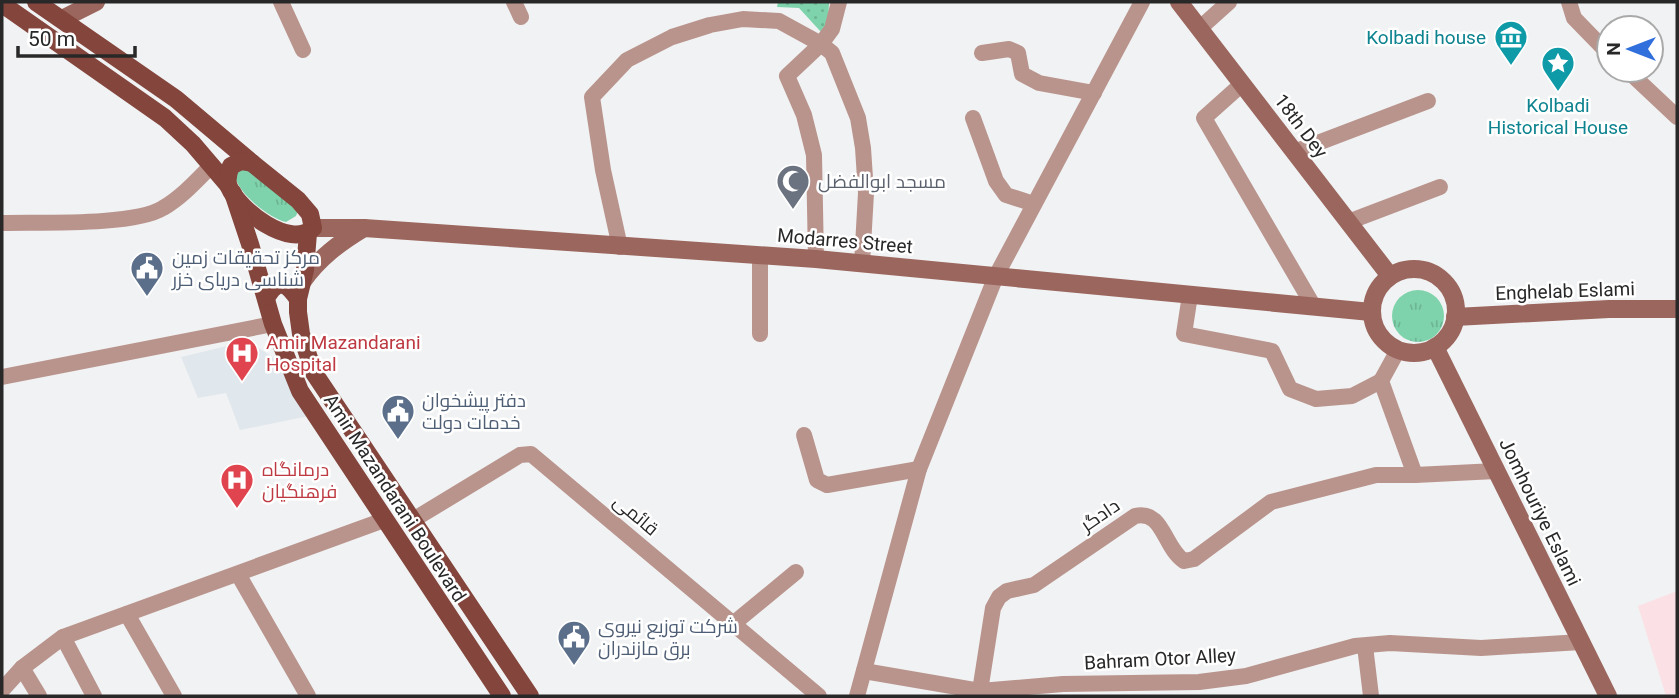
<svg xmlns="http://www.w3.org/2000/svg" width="1679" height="698" font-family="Roboto,Cairo,sans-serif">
	<defs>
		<pattern id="grass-tufts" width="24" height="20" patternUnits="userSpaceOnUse" patternTransform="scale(1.75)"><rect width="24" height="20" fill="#7fd3ac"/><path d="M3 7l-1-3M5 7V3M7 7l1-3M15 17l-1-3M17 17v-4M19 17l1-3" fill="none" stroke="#6eb594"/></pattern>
		<pattern id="park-dots" width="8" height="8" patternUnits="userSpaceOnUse" patternTransform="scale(1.75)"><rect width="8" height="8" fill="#7fd3ac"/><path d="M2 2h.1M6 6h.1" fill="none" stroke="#6eb594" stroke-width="1.8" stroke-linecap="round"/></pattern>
	</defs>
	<rect width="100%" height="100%" fill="#f1f2f3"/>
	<polygon fill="#fbe1e5" points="1677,591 1677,696 1666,696 1638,606"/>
	<polygon fill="#e0e7ed" points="248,341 277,360 309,416 240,430 226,393 198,398 181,357"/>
	<g fill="url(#grass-tufts)">
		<path d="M 246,164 L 298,211 L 296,216 L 286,222 C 270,219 236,192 235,175 Z"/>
		<circle cx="1418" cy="316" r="26"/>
	</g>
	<polygon fill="url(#park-dots)" points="778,2 829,2 828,28 821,32 799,8 777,7"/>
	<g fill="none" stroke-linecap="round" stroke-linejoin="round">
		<g stroke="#b9948d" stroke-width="16">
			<polyline points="281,2 303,50"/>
			<polyline points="514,2 521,17"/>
			<polyline points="1569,2 1574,18 1609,54"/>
			<polyline points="1199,29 1229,2"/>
			<polyline points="982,53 1009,49 1018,53 1022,74 1039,83 1094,93"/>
			<polyline points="1627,70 1677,117"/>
			<polyline points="1242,84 1204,118 1314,307"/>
			<polyline points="973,118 996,181 1006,195 1034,204"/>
			<polyline points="1294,152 1428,101"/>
			<polyline points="1348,222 1440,187"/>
			<path d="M 2,223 C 40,222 134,226 163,208 C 182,197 197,180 212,165"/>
			<polyline points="620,247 603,170 592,97 627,60 672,37 710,25 743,19 779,21 821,44 832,53 858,118 863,148 866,193 862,263"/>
			<polyline points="760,255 760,334"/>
			<polyline points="816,259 814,155 804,115 787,76 821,44 832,29 839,2"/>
			<polyline points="1190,295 1184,334 1272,351 1290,389 1316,399 1352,396 1381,381"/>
			<polyline points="2,377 273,324"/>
			<polyline points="1381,381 1415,475 1496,471"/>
			<polyline points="1381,381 1398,350"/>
			<polyline points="804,435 817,480 827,485 919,469"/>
			<polyline points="413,520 520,455 531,454 819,696"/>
			<polyline points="238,574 308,696"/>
			<polyline points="127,614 174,696"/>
			<polyline points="733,624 796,572"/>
			<polyline points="63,637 94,696"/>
			<polyline points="1365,646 1371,696"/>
			<polyline points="22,668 39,696"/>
			<polyline points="864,671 980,691 1063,684 1199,682 1246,676 1355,646 1390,643 1481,648 1581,642"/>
			<polyline points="2,690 22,668 63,637 384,520"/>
			<path d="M 980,691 L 993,608 L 999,597 L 1007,591 L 1034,585 L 1135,516 C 1163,509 1164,548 1184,561 L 1194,559 L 1271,502 L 1376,475 L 1415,475"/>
			<polyline points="857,696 919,469 996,276 1142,2"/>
		</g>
		<g stroke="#9b665d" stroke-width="18">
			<polyline points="1179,2 1390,276"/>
			<polyline points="62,19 96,2"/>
			<polyline points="313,228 364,228 816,259 1371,312"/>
			<circle cx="1414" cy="311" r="42"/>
			<path d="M 302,282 C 319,258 339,243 364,228"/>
			<polyline points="1455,317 1609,309 1677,309"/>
			<polyline points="1435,347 1608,696"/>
		</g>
		<g stroke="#83453c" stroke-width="18">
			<polyline points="36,2 176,99 252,163"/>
			<polyline points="2,4 165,118 193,144 228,185"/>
			<path d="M 241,161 L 252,163 L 298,200 L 310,214 L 313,228 C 290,250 239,210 229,187 C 226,180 228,173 231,166 Z"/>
			<polyline points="233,193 250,244 273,324 300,391 502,696"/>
			<polyline points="308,233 305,270 298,299 298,312 301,334 314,373 530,696"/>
			<path d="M 266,298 C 278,278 286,282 298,299"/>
		</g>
	</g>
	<defs>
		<symbol id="museum-pin" viewBox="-11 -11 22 30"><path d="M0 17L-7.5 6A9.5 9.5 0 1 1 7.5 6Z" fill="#0f9aa8" stroke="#fff"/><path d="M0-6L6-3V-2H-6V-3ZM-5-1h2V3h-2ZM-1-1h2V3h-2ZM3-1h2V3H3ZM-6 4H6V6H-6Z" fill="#fff"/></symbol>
		<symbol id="sight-pin" viewBox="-11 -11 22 30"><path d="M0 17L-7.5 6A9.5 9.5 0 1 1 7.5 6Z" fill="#0f9aa8" stroke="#fff"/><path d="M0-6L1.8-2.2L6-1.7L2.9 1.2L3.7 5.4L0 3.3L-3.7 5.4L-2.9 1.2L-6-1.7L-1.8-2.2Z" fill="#fff"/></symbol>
		<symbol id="mosque-pin" viewBox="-11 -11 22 30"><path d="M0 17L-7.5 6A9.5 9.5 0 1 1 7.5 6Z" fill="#6b7280" stroke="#fff"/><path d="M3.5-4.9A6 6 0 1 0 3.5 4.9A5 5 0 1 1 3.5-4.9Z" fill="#fff"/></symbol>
		<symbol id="civic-pin" viewBox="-11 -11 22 30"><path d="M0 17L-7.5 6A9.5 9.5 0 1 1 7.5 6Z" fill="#5c6f8a" stroke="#fff"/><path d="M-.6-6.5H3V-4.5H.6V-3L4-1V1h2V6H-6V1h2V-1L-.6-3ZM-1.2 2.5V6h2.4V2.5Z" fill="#fff"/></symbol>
		<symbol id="hospital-pin" viewBox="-11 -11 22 30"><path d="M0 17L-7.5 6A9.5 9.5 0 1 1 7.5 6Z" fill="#e0444e" stroke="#fff"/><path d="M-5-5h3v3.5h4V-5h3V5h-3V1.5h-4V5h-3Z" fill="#fff"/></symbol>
	</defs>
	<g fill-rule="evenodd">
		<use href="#museum-pin" x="1492" y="18" width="38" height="52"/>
		<use href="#sight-pin" x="1539" y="44" width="38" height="52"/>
		<use href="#mosque-pin" x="774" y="162" width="38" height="52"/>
		<use href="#civic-pin" x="128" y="249" width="38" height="52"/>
		<use href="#hospital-pin" x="223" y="334" width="38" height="52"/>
		<use href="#civic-pin" x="379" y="392" width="38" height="52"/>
		<use href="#hospital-pin" x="218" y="461" width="38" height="52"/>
		<use href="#civic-pin" x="555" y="618" width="38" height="52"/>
	</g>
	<g text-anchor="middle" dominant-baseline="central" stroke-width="5" stroke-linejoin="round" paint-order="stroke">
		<g font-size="19" fill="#0d838f" stroke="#fff" text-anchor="end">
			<text x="1486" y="37">Kolbadi house</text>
			<text x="1558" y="105" text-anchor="middle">Kolbadi<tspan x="1558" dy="22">Historical House</tspan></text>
		</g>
		<g font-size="19" fill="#282828" stroke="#fff">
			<text transform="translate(1301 126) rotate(53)">18th Dey</text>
			<text transform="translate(845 241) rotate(5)">Modarres Street</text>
			<text transform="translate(1565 291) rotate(-2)">Enghelab Eslami</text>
			<text transform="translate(395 498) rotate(57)">Amir Mazandarani Boulevard</text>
			<text transform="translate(1540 512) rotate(64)">Jomhouriye Eslami</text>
			<text transform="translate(636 515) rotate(40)">قائمی</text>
			<text transform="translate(1100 515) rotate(-34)">دادگر</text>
			<text transform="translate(1160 659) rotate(-3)">Bahram Otor Alley</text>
		</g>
		<g font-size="19" fill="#5b616d" stroke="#fff" text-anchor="start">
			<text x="818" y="181">مسجد ابوالفضل</text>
		</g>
		<g font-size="19" fill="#4e5e75" stroke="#fff" text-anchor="start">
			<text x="172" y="257">مرکز تحقیقات زمین<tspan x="172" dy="22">شناسی دریای خزر</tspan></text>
			<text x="422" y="400">دفتر پیشخوان<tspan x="422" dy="22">خدمات دولت</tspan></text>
			<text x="598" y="626">شرکت توزیع نیروی<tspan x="598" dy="22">برق مازندران</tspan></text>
		</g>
		<g font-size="19" fill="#be3a42" stroke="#fff" text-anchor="start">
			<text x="266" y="342">Amir Mazandarani<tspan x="266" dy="22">Hospital</tspan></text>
			<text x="262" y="469">درمانگاه<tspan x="262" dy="22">فرهنگیان</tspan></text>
		</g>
	</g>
	<rect width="1679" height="698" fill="none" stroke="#282828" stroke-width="7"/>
	<g transform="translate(1630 49) rotate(270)"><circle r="33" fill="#ffffff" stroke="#a9a9a9" stroke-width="2"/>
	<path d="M0-5L12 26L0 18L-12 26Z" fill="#316fdd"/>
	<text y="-10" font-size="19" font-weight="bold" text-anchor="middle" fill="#282828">N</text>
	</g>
	<path d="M18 46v10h117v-10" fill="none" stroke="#282828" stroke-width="3.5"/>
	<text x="28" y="46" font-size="21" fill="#282828" stroke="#ffffff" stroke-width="5" paint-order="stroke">50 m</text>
</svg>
